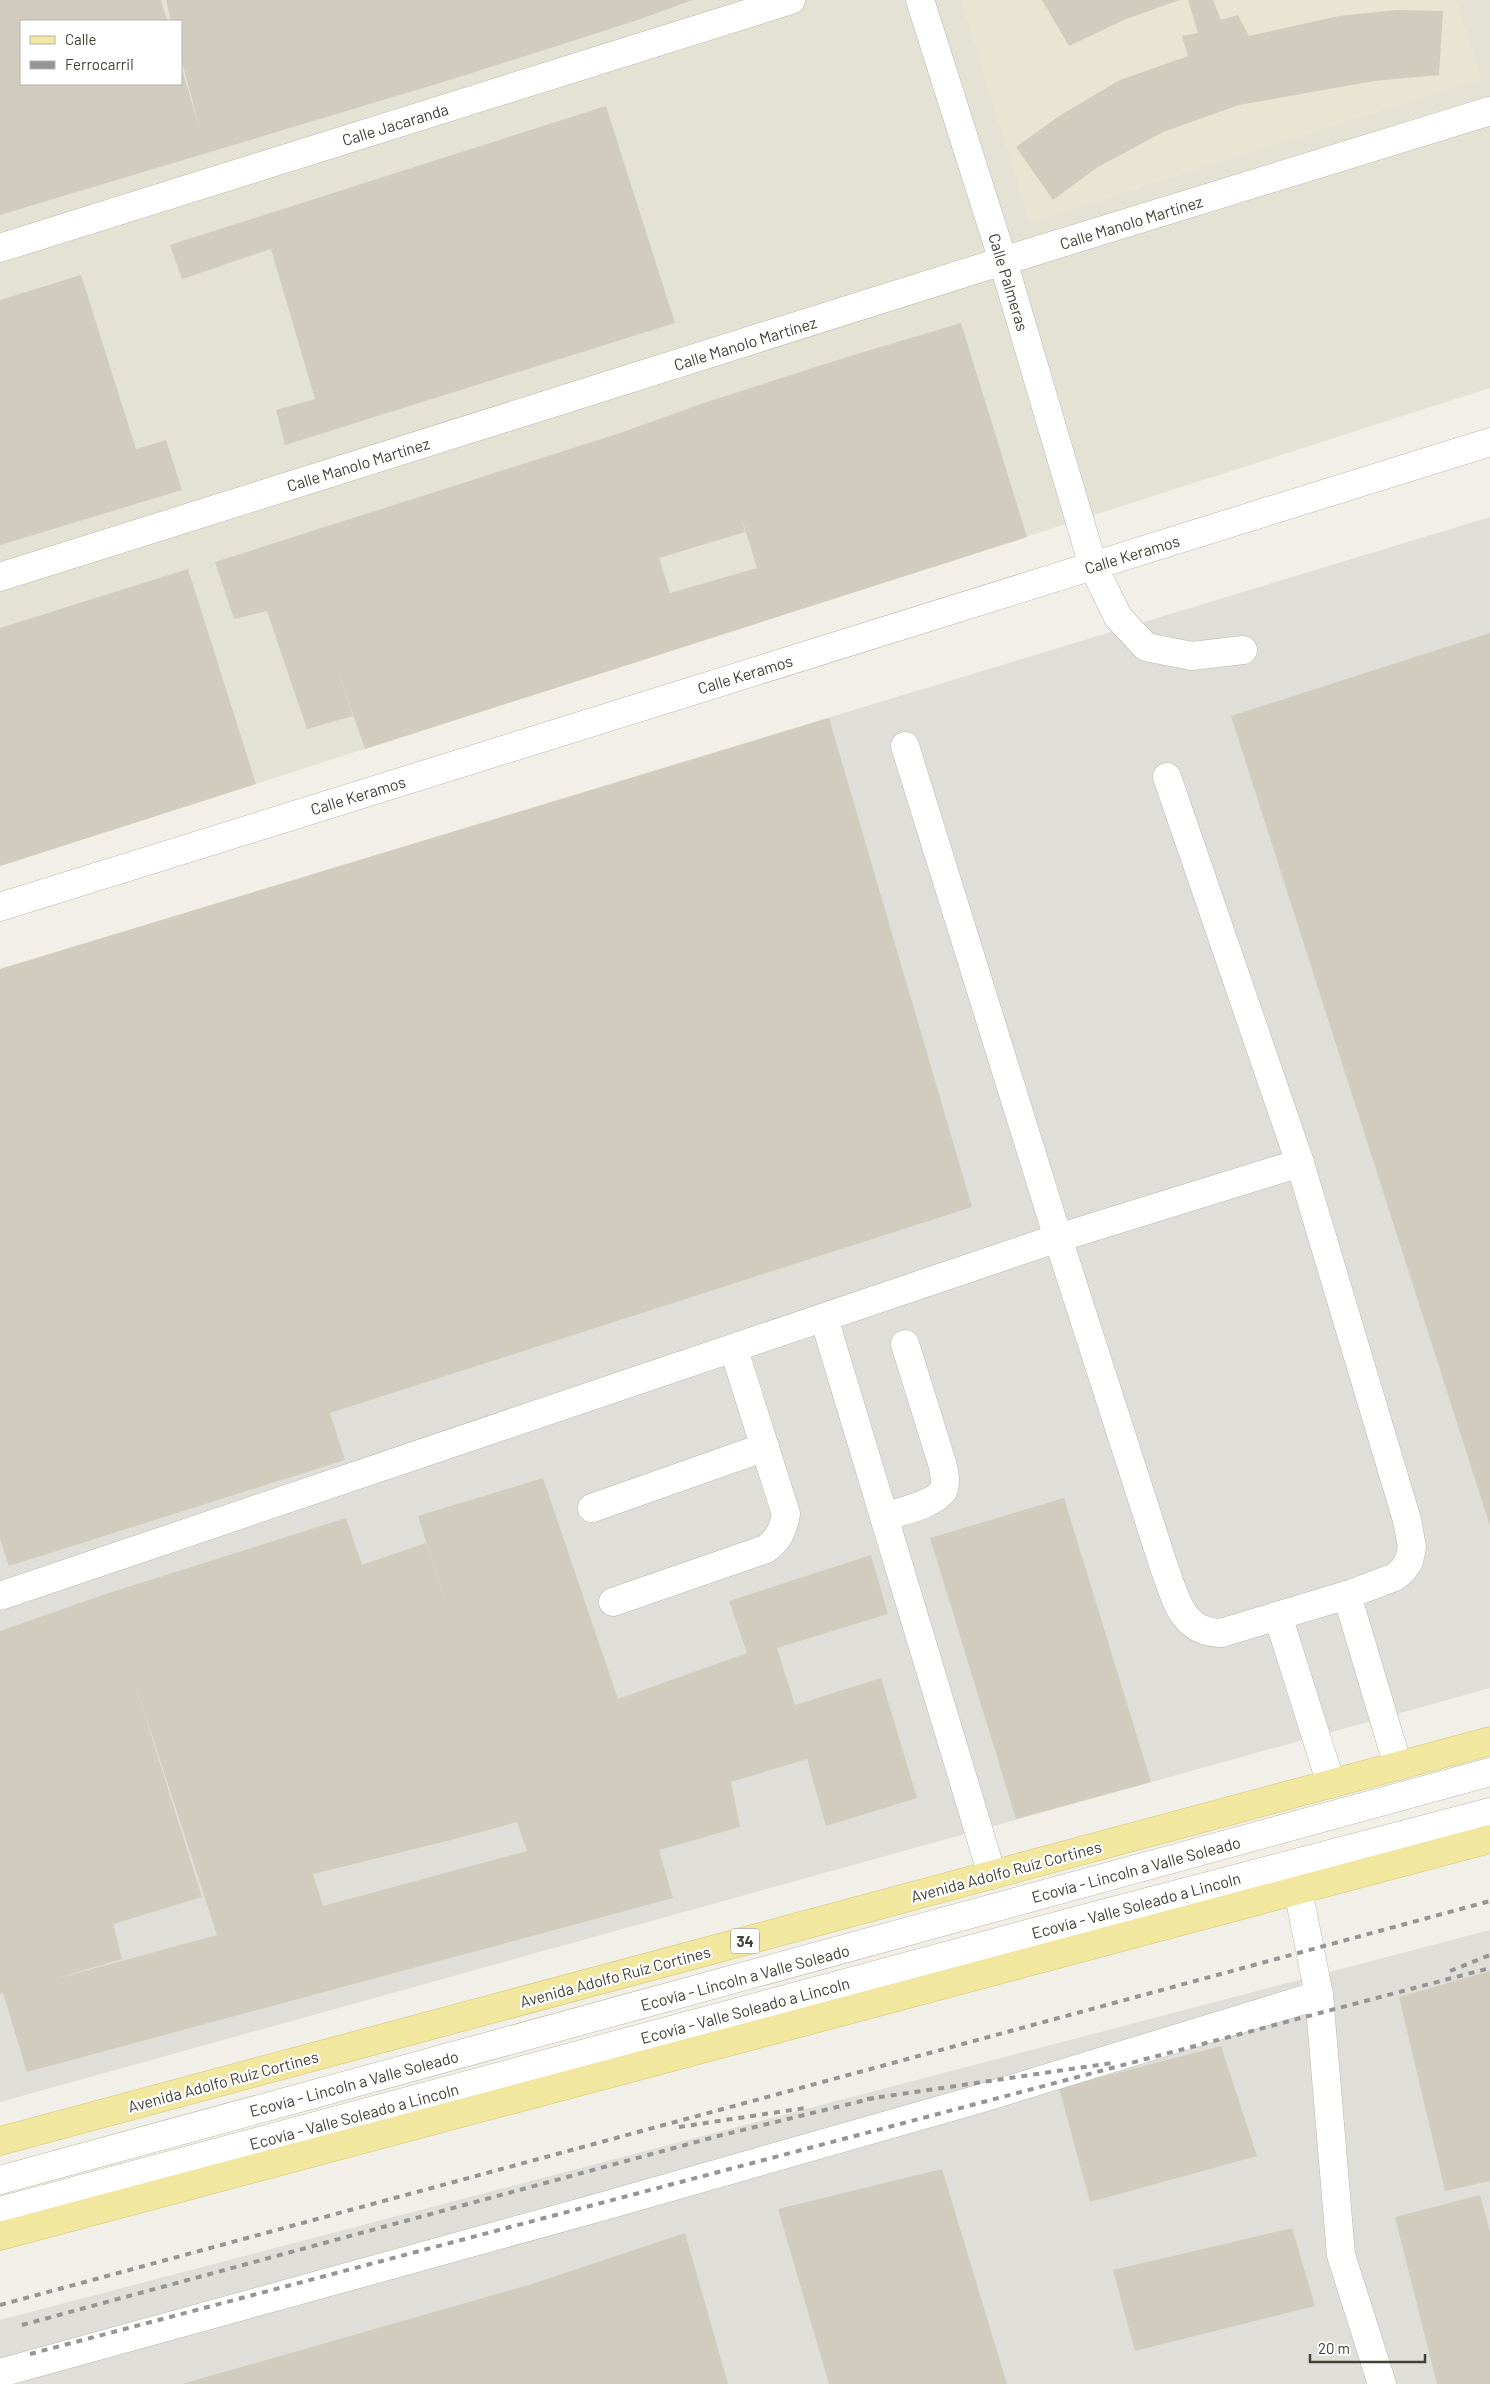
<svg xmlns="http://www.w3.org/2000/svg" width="1490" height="2384" font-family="Barlow,sans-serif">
	<rect width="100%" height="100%" fill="#f1efe7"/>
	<path fill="#e4e2d5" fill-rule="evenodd" d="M 0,0 L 1490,0 L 1490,388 L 0,866 ZM 21,21 L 181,21 L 181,84 L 21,84 Z"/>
	<g fill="#e0ded8">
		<polygon points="1490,517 1490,1688 0,2102 0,969"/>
		<polygon points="1490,1930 1490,2384 0,2384 0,2320"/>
	</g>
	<polygon fill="#e8e6d2" points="961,0 1456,0 1481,79 1030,223"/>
	<g fill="#d1ccbd" fill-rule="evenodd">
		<polygon points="0,0 161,0 167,21 21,21 21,84 181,84 182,69 201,133 181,58 181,21 171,21 166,0 692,0 638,20 453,79 0,215"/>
		<polygon points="1042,0 1180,0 1126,19 1069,46"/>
		<polygon points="1188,0 1213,0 1221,20 1238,15 1249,36 1339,16 1397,10 1443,11 1439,75 1374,81 1239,105 1163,132 1098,167 1053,200 1016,147 1059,116 1120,80 1188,56 1182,36 1198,33"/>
		<polygon points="606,106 675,323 285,445 276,410 315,399 271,249 182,279 170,245"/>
		<polygon points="81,275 136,449 166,440 182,490 0,545 0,300"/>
		<path d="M 961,323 L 1027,537 L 365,749 L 337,668 L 353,716 L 307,729 L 267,611 L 234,619 L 215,562 L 620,433 L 704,403 L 847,357 ZM 741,516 L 757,568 L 670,593 L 659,558 L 745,532 Z"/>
		<polygon points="188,569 256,784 0,866 0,628"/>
		<polygon points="1490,633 1490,1526 1231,716"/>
		<polygon points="829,718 972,1207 330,1413 345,1460 9,1566 0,1539 0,969"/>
		<path d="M 543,1478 L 618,1699 L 747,1653 L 729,1601 L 871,1555 L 888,1614 L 777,1648 L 795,1705 L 881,1678 L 917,1798 L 826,1826 L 807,1759 L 731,1782 L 740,1827 L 659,1850 L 673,1898 L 27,2072 L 3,1993 L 0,1994 L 0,1631 L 106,1594 L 346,1518 L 362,1565 L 426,1543 L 451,1620 L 418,1516 ZM 132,1674 L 217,1935 L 48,1981 L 122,1959 L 113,1924 L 202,1897 ZM 517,1822 L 527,1851 L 323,1906 L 313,1874 L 455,1839 Z"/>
		<polygon points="1064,1498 1151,1782 1016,1819 930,1538"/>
		<polygon points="1490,1971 1490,2181 1445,2191 1399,1997"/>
		<polygon points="1221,2046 1257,2156 1090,2202 1059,2088"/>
		<polygon points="942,2169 1007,2384 829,2384 778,2209"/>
		<polygon points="1480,2195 1490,2232 1490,2384 1437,2384 1395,2217"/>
		<polygon points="1292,2228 1315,2306 1135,2351 1113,2270"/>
		<polygon points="685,2233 728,2384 182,2384 532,2284"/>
	</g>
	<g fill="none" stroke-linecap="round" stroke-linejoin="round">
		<defs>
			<g id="minor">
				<polyline points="920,0 1003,261 1093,566 1118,617 1146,647 1192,656 1243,650"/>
				<polyline points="0,248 791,0"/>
				<polyline points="0,577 1003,261 1490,111"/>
				<path d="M 905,746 L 1058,1238 L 1163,1564 C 1175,1596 1181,1633 1221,1633 L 1347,1595 L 1395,1577 L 1403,1570 L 1409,1561 L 1412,1547 L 1407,1520 L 1300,1163 L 1167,777"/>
				<polyline points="0,907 1490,442"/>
				<polyline points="824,1318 992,1875"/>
				<polyline points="592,1508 765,1447"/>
				<path d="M 884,1517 C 899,1512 935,1504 943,1491 C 947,1483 944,1471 942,1463 L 905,1344"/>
				<polyline points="1347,1595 1398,1766"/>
				<polyline points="0,1596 1058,1238 1300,1163"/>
				<path d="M 613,1602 L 766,1549 C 779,1539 783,1530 786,1514 L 734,1350"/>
				<polyline points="1278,1616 1331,1784"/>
				<polyline points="1319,1995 1341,2255 1382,2384"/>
				<polyline points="0,2180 1490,1772"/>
				<polyline points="0,2211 1079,1920 1490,1812"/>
				<polyline points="0,2373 597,2208 979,2099 1319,1995 1298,1890"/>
			</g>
			<g id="major">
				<polyline points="0,2141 1490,1741"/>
				<polyline points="0,2236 1490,1839"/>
			</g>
		</defs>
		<use href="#minor" stroke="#bbb8aa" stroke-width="29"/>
		<use href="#major" stroke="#d4c671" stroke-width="29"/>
		<use href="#minor" stroke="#fff" stroke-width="28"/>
		<use href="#major" stroke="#f2e79f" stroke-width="28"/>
		<g stroke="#959595" stroke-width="4" stroke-dasharray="6 6" stroke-linecap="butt">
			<polyline points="1450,1971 1490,1955"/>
			<polyline points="867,2099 1112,2063"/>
			<polyline points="679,2127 805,2108"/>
			<polyline points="0,2305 1490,1901"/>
			<polyline points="22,2325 722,2135 874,2098"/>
			<polyline points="30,2354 1490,1968"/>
		</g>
	</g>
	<g text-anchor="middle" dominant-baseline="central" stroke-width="4.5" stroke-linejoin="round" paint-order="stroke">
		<rect fill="#fff" stroke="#7b7972" stroke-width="1" x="731" y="1928.5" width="28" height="25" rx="4"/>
		<g font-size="15" font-weight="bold" fill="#434036">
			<text x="745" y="1941">34</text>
		</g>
		<g font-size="16" fill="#434036" stroke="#fff">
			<text transform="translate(395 124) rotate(-17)">Calle Jacaranda</text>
			<text transform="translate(1131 222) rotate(-17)">Calle Manolo Martínez</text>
			<text transform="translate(1009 282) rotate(73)">Calle Palmeras</text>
			<text transform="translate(745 343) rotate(-17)">Calle Manolo Martínez</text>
			<text transform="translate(358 464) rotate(-17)">Calle Manolo Martínez</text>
			<text transform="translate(1132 554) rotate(-17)">Calle Keramos</text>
			<text transform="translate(745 674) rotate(-17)">Calle Keramos</text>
			<text transform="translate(358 795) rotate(-17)">Calle Keramos</text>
			<text transform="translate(1136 1869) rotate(-15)">Ecovía - Lincoln a Valle Soleado</text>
			<text transform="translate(1006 1871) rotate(-15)">Avenida Adolfo Ruíz Cortines</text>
			<text transform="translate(1136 1905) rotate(-15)">Ecovía - Valle Soleado a Lincoln</text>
			<text transform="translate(615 1976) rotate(-15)">Avenida Adolfo Ruíz Cortines</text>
			<text transform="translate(745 1977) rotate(-15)">Ecovía - Lincoln a Valle Soleado</text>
			<text transform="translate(745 2010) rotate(-15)">Ecovía - Valle Soleado a Lincoln</text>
			<text transform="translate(223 2081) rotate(-15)">Avenida Adolfo Ruíz Cortines</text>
			<text transform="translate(354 2083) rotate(-15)">Ecovía - Lincoln a Valle Soleado</text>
			<text transform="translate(354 2116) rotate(-15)">Ecovía - Valle Soleado a Lincoln</text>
		</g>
	</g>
	<rect x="20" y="20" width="162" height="65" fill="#ffffff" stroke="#b4b3af"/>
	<rect x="30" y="36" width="25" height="8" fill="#f2e79f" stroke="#b4b3af"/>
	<text x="65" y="45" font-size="15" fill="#434036">Calle</text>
	<rect x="30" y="61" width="25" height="8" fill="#959595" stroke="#b4b3af"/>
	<text x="65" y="70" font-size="15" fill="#434036">Ferrocarril</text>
	<path d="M1310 2354v8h115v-8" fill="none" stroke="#434036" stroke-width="2.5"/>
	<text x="1318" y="2354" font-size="15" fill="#434036" stroke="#ffffff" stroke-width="4" paint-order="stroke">20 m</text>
</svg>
